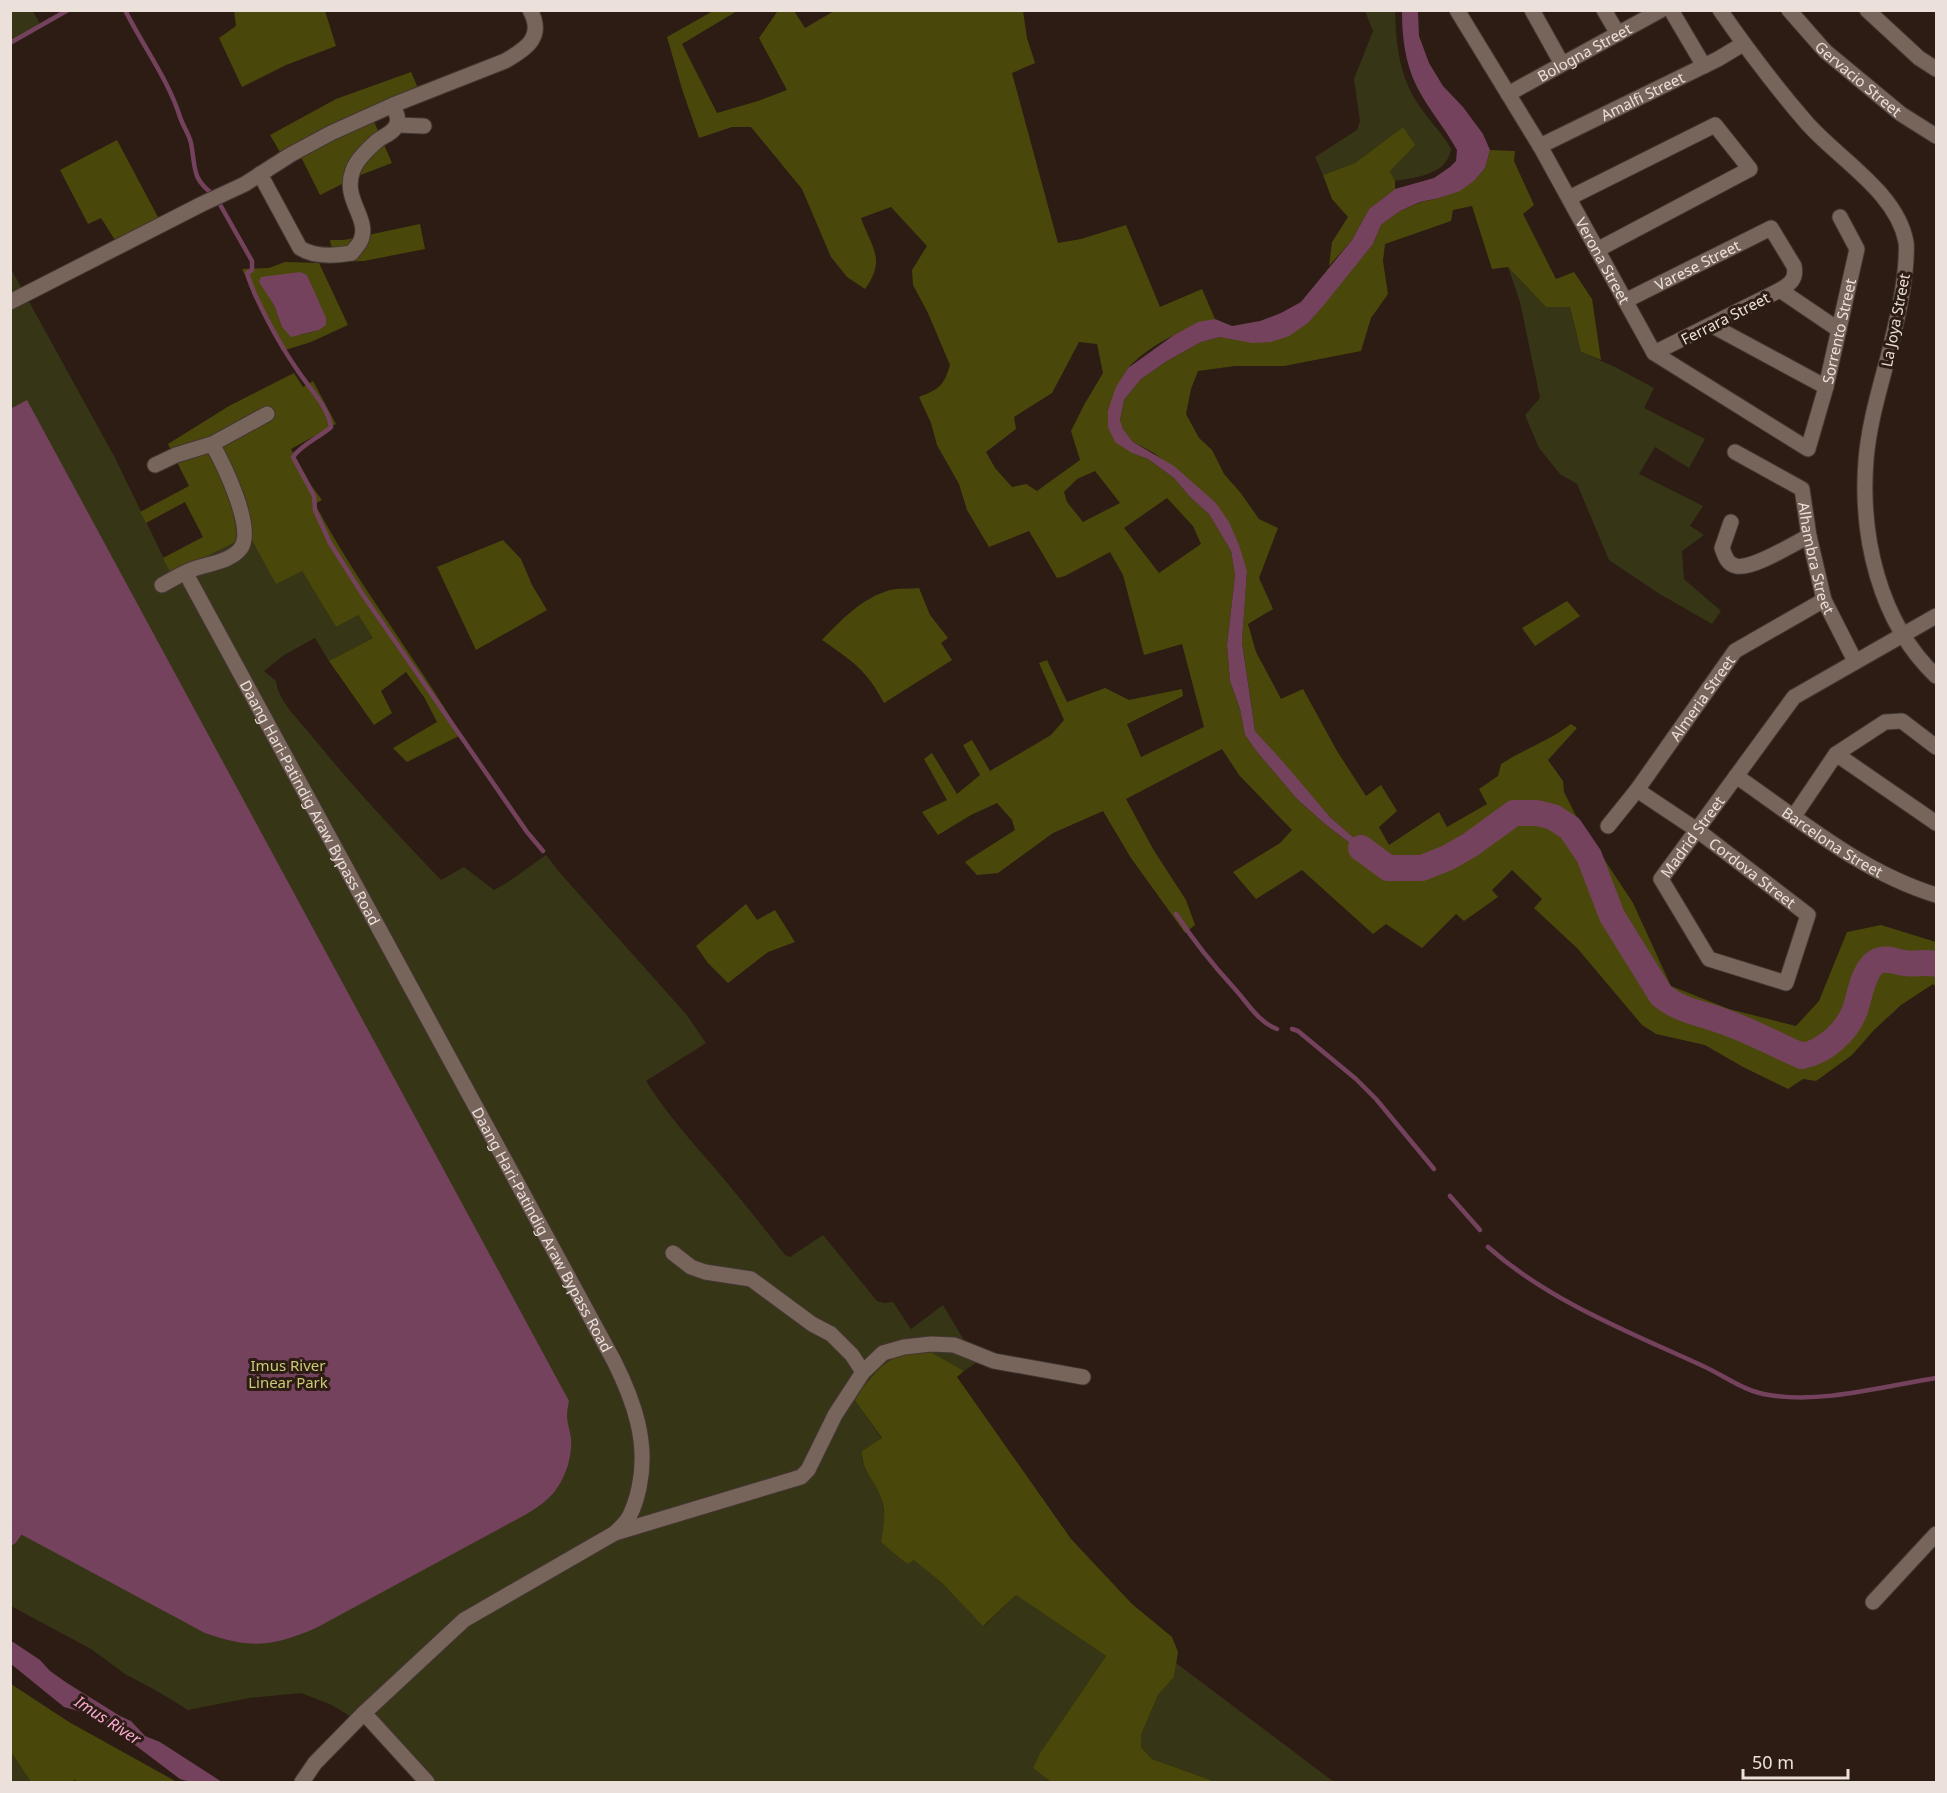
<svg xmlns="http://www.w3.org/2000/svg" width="1947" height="1793" font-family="'Noto Sans',sans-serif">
	<rect width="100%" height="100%" fill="#2c1c14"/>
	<g fill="#363516">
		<polygon points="11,10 33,11 41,26 11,43"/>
		<path d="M 1365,11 L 1395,11 C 1396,44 1399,75 1418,104 C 1428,120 1442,132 1451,149 C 1447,175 1417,177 1395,181 L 1390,171 L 1403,127 L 1355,163 L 1323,175 L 1315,157 L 1357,130 L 1360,121 L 1354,79 L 1373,31 Z"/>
		<path d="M 10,267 L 114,456 L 171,573 L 249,534 L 302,571 L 336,627 L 357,614 L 373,638 L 329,661 L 315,638 L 284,655 L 264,671 L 276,681 C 278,701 299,720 311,735 C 352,786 396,833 441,880 L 464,867 L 494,890 L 505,884 L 546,855 L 560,873 L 686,1014 L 706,1043 L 646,1081 C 667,1114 692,1142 718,1172 C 741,1199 763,1227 785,1255 L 790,1257 L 823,1235 L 877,1301 L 884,1303 L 893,1302 L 911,1329 L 943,1305 L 977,1362 L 964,1371 L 948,1363 L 853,1398 L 882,1439 L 862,1451 L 862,1460 L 881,1496 L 885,1517 L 906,1564 L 914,1559 L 942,1583 L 984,1626 L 1016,1595 L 1106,1656 L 1040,1753 L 1033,1768 L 1051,1782 L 416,1782 L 395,1757 L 364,1725 L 332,1705 L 301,1693 L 249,1698 L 188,1710 L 157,1691 L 125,1674 L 91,1649 L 11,1606 Z"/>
		<polygon points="1508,267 1546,307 1570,307 1581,352 1615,367 1654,388 1644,408 1705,439 1689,468 1655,447 1639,474 1703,506 1690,526 1704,535 1682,551 1684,579 1721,611 1712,624 1658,593 1609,560 1577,484 1560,474 1539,448 1525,415 1540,398 1520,302"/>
		<polygon points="1176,1663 1334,1782 1216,1782 1152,1759 1141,1747 1141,1735 1158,1695 1174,1677"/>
		<polygon points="11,1752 31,1782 11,1782"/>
	</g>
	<g fill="#49480a" fill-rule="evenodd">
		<polygon points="234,11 325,11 336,46 286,65 242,87 219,38 236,26"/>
		<path d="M 713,11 L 737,11 L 682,44 L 717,113 L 758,101 L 787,90 L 759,38 L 777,12 L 777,11 L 794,11 L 805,28 L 834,11 L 1024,11 L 1023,11 L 1027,38 L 1035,63 L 1012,73 L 1058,243 L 1081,239 L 1126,225 L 1160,307 L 1202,289 L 1215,319 C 1190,324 1147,347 1129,367 C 1120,378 1114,397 1108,410 L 1132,453 L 1148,459 L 1174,478 L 1190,497 L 1209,514 L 1231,551 L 1235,575 L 1227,645 L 1230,681 L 1240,709 L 1245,735 L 1257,752 L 1297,799 L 1325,824 L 1372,860 L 1386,867 L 1330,817 L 1255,731 L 1242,641 L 1247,571 L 1216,503 L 1154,453 L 1133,442 L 1123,429 L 1120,420 L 1124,400 L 1141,379 L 1167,361 L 1201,342 L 1220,337 L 1236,339 L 1308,323 L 1373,244 L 1381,225 L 1400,211 L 1421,202 L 1439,198 L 1460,190 L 1475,180 L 1485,168 L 1490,150 L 1515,151 L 1514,161 L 1534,205 L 1523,214 L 1556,279 L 1574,272 L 1592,299 L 1601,360 L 1581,352 L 1570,307 L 1546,307 L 1508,267 L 1492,269 L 1472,206 L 1453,210 L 1451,221 L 1385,244 L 1383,261 L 1388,294 L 1371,318 L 1361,351 L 1284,366 L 1235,366 L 1198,371 L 1191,389 L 1186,414 L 1199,438 L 1212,450 L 1224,474 L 1240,492 L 1259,519 L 1278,528 L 1259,578 L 1273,609 L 1248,624 L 1256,652 L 1281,699 L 1303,689 L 1337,751 L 1366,796 L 1381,785 L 1397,811 L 1379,827 L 1389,845 L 1439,812 L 1447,827 L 1487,804 L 1479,789 L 1498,776 L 1501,764 C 1524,749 1549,741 1571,724 L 1577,728 L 1548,760 L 1563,781 L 1564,792 L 1577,818 L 1633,903 L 1671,986 L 1729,1009 L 1796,1026 L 1819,1001 L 1847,932 L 1881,925 L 1936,942 L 1936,987 L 1933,984 L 1901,1005 L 1874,1030 L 1852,1055 L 1816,1081 L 1803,1079 L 1788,1089 L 1743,1067 L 1705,1045 L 1656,1034 L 1642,1025 L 1578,949 L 1534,908 L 1542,899 L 1512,870 L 1492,890 L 1498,897 L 1464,921 L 1456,914 L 1422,948 L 1386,924 L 1373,934 L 1302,870 L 1256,899 L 1233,872 L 1280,843 L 1292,830 L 1239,775 L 1222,749 L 1126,799 L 1153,849 L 1186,900 L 1195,925 L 1185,933 L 1131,858 L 1103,811 L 1053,833 L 998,873 L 977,875 L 965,862 L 1015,830 L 1012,820 L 997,803 L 971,815 L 938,835 L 922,812 L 947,800 L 924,759 L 932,753 L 957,794 L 980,775 L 963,745 L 972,740 L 990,771 L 1051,735 L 1064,720 L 1039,663 L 1047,660 L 1067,702 L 1105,688 L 1129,700 L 1182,689 L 1183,696 L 1127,724 L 1141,757 L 1204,727 L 1182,644 L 1144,655 L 1123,575 L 1110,552 L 1065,576 L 1057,578 L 1029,531 L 989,547 L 967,510 L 959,484 L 937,445 L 931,423 L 919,397 C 939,389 944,386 950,365 L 928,313 L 913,285 L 912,270 L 927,246 L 891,207 L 861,218 C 871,247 887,259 865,289 L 847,277 L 831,257 L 802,189 L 751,127 L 732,127 L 699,138 L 682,89 L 667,37 ZM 1079,342 L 1097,344 L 1103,373 L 1084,405 L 1071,431 L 1080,460 L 1037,491 L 1026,484 L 1012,487 L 995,468 L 986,452 L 1016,429 L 1014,417 L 1052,393 ZM 1095,471 L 1120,503 L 1083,522 L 1067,502 L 1064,492 L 1077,479 ZM 1167,498 L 1193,526 L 1201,544 L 1159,573 L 1124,528 Z"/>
		<polygon points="411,72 418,88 369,110 392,163 358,176 320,195 295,145 280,152 270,135 336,99"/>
		<polygon points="1403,127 1415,145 1390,171 1395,181 1395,189 1369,209 1352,240 1329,266 1332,242 1348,217 1332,199 1323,175 1355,163"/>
		<polygon points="117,140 159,219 115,240 101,218 88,224 60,170"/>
		<polygon points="420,224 425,249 364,261 335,262 330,240 344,240"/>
		<path d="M 285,262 L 319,263 L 348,325 L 311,342 L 282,351 L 242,269 L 269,268 ZM 307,275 L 312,287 L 319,330 L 300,335 L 282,327 L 274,305 L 260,282 Z"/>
		<path d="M 294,373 L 303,387 L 313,381 L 336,424 L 291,449 L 311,485 L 322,500 L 315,504 C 358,585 415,656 461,735 L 407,762 L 393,748 L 437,722 L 424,697 L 406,672 L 381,691 L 392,713 L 374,725 L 329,661 L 373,638 L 358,615 L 336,627 L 302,571 L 276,584 L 249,535 L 171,574 L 163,558 L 203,537 L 185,502 L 146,523 L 140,512 L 189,486 L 168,444 L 229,406 Z"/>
		<polygon points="503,540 521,559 532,585 547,610 476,650 437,567"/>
		<path d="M 919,588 L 930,615 L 948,638 L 941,643 L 952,660 L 884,703 C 866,669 852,661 822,640 C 841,620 862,598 890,590 C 899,588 910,589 919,588 Z"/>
		<polygon points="1567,601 1580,616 1535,646 1522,628"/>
		<polygon points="746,904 757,920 775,910 795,942 768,952 728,983 708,963 696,946"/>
		<path d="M 919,1351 L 932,1353 L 964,1371 L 957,1377 L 1071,1539 L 1132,1604 L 1172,1637 L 1178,1652 L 1174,1677 L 1158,1695 L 1141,1735 L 1141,1747 L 1152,1759 L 1216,1782 L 1051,1782 L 1033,1768 L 1040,1753 L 1106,1656 L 1016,1595 L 983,1626 L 942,1583 L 914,1560 L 907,1564 L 881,1542 C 884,1526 887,1511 880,1495 C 874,1480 861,1468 862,1451 L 882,1438 L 853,1398 L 881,1367 L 898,1355 Z"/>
		<polygon points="11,1684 69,1722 177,1782 78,1782 75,1780 71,1782 31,1782 11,1752"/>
	</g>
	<g fill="#74425d">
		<path d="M 1402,11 L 1418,11 L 1419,36 L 1429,63 L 1443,86 L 1463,107 L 1483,134 L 1490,150 L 1485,168 L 1475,180 L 1460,191 L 1439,198 L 1420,202 L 1400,211 L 1381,225 L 1373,244 L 1323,306 L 1308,323 L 1289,336 L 1271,342 L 1252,343 L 1220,337 L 1201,342 L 1167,361 L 1141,379 L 1124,400 L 1120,420 L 1123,429 L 1133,442 L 1174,466 L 1216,503 L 1229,522 L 1239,545 L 1247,571 L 1242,642 L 1255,731 L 1284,763 L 1330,817 L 1388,868 L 1372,860 L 1325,824 L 1297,799 L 1257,752 L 1245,735 L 1240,709 L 1230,681 L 1227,645 L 1235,575 L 1231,551 L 1209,514 L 1190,497 L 1174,478 L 1148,459 L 1132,453 L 1115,442 L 1108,427 L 1108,410 L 1116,387 L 1128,368 L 1174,335 L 1198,322 L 1215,319 L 1232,326 L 1260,321 L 1281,313 L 1301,302 L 1352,240 L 1369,209 L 1395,189 L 1434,178 L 1450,167 L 1456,161 L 1457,150 C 1445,128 1428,109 1417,87 C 1405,63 1402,37 1402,11 Z"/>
		<polygon points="300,272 307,275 326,318 326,325 319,330 291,337 282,327 274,305 259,282 261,277"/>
		<path d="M 27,400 L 569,1401 C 565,1420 568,1420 571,1438 C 572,1446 570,1457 568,1465 C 559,1492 547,1502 523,1516 L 316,1628 C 272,1647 250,1649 205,1633 L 11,1529 L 10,406 L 12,408 Z"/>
		<polygon points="13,1642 40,1660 50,1671 67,1683 120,1716 131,1721 145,1736 160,1742 222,1782 190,1782 180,1779 119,1733 78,1711 64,1707 11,1664 11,1643"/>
	</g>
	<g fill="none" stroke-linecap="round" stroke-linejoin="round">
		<g stroke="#74425d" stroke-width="4.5">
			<path d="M 125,10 C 143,46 168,79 180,117 C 183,126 189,134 191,143 C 196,169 191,178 214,195"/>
			<polyline points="10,43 68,10"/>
			<path d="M 218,201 L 252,261 L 252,270 L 247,273 C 255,300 280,345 296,368 C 308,387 328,406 331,427 C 320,437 301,445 293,457 L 314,496 L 315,510 L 330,543 L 363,595 L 527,832 L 543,851"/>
			<path d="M 1176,914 C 1193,940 1213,965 1234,988 C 1247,1002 1258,1022 1277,1029"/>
			<polyline points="1292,1029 1298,1031 1356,1079 1376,1099 1434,1169"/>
			<polyline points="1450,1196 1480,1230"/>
			<path d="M 1488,1247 C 1549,1301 1629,1332 1703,1366 C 1725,1376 1745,1392 1769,1395 C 1822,1404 1884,1386 1936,1378"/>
		</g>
		<polyline stroke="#74425d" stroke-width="15" points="10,1538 15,1531"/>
		<path stroke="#74425d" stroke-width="26" d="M 1361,848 L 1388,868 L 1422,868 L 1447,858 L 1470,845 L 1514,813 L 1537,813 L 1553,817 L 1570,828 L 1589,856 L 1612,916 L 1661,995 C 1680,1011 1702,1013 1725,1022 C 1751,1031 1776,1045 1802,1056 C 1824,1052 1847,1032 1855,1010 C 1860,996 1863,968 1878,961 C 1886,957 1896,962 1905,963 C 1916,965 1925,961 1936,964"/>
		<defs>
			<g id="minor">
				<path id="s1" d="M 1457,10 L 1540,146 L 1654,353 L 1808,449 L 1826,387 L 1857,249 L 1840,217"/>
				<polyline points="1532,10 1562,64"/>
				<polyline points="1604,10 1618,34"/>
				<polyline points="1671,10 1704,66"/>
				<path id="s2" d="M 1789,10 L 1825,51 L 1901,114 L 1936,136"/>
				<polyline points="1867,10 1919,58 1936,69"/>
				<path id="s3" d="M 1508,94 L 1661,10"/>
				<polyline points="397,125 424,126"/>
				<path id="s4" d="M 1540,146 L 1718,59 L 1743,44"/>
				<path d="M 260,174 L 300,248 C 314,257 335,256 352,253 C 354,249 358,246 360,242 C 372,219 341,200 353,170 C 357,159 369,148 377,141 C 384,135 395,133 397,123 C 399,117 395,111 393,105"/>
				<polyline points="1569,198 1715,125 1750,169 1597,250"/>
				<polyline points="1780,290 1839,330"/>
				<path id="s5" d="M 1625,301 L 1771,228 L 1794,266 C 1797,279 1790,284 1780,290 L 1654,353"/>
				<path d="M 10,302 L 202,204 L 245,184 L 290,155 L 331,133 L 393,105 L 505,61 C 526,49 545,37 530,10"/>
				<polyline points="1711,325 1826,387"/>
				<path id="s6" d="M 1735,452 L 1802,489 L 1809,536 L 1824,600 L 1855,661"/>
				<polyline points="155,465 176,455 212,444 267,414"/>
				<path d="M 1731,522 L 1722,548 C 1725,556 1727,564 1736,566 C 1752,570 1793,544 1809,536"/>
				<path d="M 162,585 C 171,580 181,574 191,570 C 206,564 231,562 241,548 C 255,528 223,463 212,444"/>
				<polyline points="1836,754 1936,823"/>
				<path id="s7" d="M 1736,776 C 1800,820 1861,872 1936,895"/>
				<path id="s8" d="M 1637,790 L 1697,830 L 1808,915 L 1786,983 L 1709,959 L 1661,879 L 1794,697 L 1936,616"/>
				<polyline points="1794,816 1836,754 1885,722 1902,721 1936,747"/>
				<path id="s9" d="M 1608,826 L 1637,790 L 1735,651 L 1824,600"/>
				<polyline points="673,1253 691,1267 705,1272 751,1279 812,1324 831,1334 852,1355 863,1372"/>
				<polyline points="615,1533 801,1477 808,1470 835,1415 863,1372 883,1353 904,1347 931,1344 954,1345 994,1361 1083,1377"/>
				<polyline points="1873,1602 1936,1534"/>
				<polyline points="364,1713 427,1782"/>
			</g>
			<path id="tertiary" d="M 1720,10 C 1747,49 1775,86 1806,122 C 1837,158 1897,192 1906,242 C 1907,247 1906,254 1906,260 C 1904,291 1897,319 1890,349 C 1881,385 1869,422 1866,460 C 1860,536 1879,622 1936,676"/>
			<g id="secondary">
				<path id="s10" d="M 190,581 L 614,1361 C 634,1401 649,1443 639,1488 C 637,1497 634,1507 630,1515 C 627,1522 620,1528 615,1533 L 464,1620 L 364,1713 L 315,1763 L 302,1782"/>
			</g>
		</defs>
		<use href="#minor" stroke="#433632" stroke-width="17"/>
		<use href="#tertiary" stroke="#433632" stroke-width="17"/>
		<use href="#secondary" stroke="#433632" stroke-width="17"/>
		<use href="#minor" stroke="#77645b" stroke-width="15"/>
		<use href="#tertiary" stroke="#77645b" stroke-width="15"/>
		<use href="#secondary" stroke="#77645b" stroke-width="15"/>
	</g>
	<g text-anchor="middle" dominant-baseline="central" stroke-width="6" stroke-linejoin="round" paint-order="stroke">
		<g font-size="15" fill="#ebe0da" stroke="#2c1c14">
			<text stroke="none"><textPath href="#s3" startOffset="87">Bologna Street</textPath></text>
			<text stroke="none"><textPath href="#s2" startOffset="98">Gervacio Street</textPath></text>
			<text stroke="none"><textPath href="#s4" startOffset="114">Amalfi Street</textPath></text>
			<text stroke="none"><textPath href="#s1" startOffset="290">Verona Street</textPath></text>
			<text stroke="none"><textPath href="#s5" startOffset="81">Varese Street</textPath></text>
			<text transform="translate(1725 318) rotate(-27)">Ferrara Street</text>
			<text transform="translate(1895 320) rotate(-79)">La Joya Street</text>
			<text stroke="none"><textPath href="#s1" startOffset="699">Sorrento Street</textPath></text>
			<text stroke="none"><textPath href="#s6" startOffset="147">Alhambra Street</textPath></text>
			<text stroke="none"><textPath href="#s9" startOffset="159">Almeria Street</textPath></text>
			<text stroke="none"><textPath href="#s10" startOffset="252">Daang Hari-Patindig Araw Bypass Road</textPath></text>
			<text stroke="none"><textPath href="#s8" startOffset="510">Madrid Street</textPath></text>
			<text stroke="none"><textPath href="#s7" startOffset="117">Barcelona Street</textPath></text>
			<text stroke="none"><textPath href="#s8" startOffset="142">Cordova Street</textPath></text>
			<text stroke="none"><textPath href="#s10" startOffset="738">Daang Hari-Patindig Araw Bypass Road</textPath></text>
		</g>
		<g font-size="15" fill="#cbcb75" stroke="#2c1c14">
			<text x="288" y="1365">Imus River<tspan x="288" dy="17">Linear Park</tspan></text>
		</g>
		<g font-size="16" font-style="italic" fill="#fbaad4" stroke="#2c1c14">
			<text transform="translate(108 1720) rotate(33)">Imus River</text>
		</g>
	</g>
	<rect width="1947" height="1793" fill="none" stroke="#ebe0da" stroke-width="24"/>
	<path d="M1743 1769v9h105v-9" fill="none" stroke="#ebe0da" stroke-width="3"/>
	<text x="1752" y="1769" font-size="18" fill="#ebe0da" stroke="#2c1c14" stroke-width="4.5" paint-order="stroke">50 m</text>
</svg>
